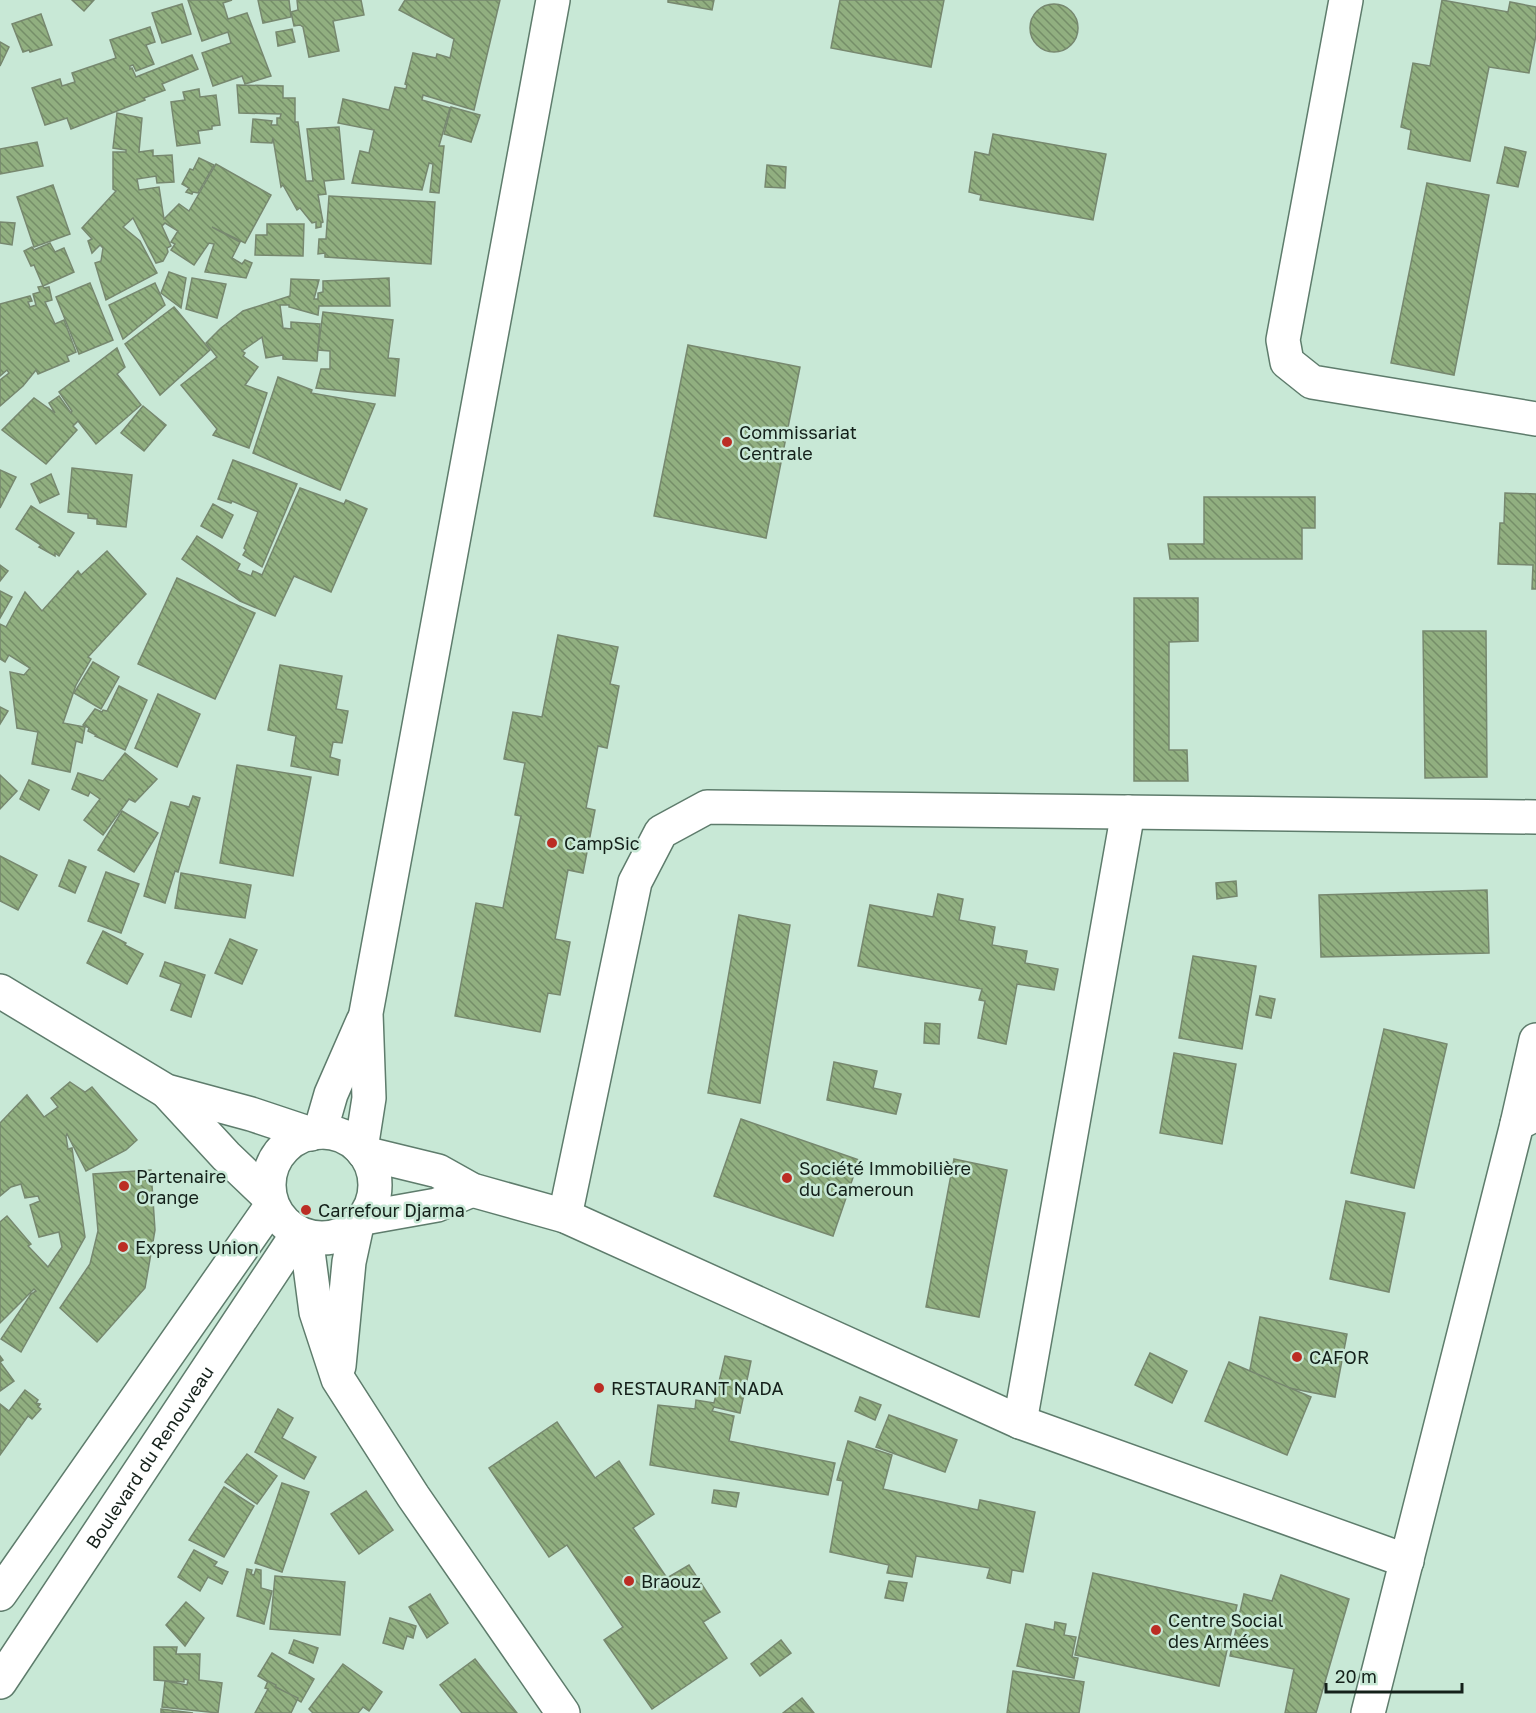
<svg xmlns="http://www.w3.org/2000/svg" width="1536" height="1713" font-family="'Golos Text',sans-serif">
	<defs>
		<pattern id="building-back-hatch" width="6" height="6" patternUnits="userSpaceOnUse" patternTransform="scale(1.5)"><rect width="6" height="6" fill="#91af80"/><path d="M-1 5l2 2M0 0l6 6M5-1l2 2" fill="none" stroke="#758e68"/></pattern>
	</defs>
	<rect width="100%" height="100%" fill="#c8e8d6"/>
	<g fill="url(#building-back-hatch)" stroke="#77886f" stroke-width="1.5">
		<polygon points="72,0 94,0 84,11"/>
		<polygon points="188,0 232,0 223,3 228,19 247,13 271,76 245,84 242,76 213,86 202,53 231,43 228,32 202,41"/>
		<polygon points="258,0 289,0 291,17 263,23"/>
		<polygon points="297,0 361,0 364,15 333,21 339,51 309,57 303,27 300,25 294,26 291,12 298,10"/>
		<polygon points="405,0 500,0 474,110 423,95 422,100 450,108 439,146 444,146 439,193 430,192 433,164 429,163 422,190 352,183 360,151 369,153 374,130 338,123 343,99 389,110 395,87 406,89 407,85 405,84 413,53 436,58 437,54 450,58 454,39 399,10"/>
		<polygon points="668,0 714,0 712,10 668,2"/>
		<polygon points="840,0 944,0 931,67 831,48"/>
		<polygon points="1442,0 1508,12 1510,2 1536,7 1536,35 1529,73 1489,67 1470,161 1408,149 1411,130 1401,127 1413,63 1430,66"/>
		<circle cx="1054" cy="28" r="24"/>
		<polygon points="182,4 191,34 162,43 152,13"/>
		<polygon points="41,14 52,45 30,52 29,50 23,52 12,24"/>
		<polygon points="150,27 155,42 146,45 154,64 136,71 133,65 130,66 130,69 132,68 136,77 192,55 198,69 162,84 165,90 144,98 145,100 71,129 67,118 45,125 32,88 60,79 62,86 75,82 72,73 116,58 110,40"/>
		<polygon points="292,29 295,42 278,46 276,32"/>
		<polygon points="0,42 9,47 0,66"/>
		<polygon points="237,85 283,86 283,98 295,98 295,122 298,122 306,181 313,181 307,129 339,127 344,179 324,181 326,194 318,195 323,222 321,223 321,227 316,228 316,222 312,223 300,208 297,210 283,185 281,187 273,138 272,143 251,142 253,119 272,121 271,125 277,125 277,118 280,118 281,114 239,113"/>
		<polygon points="199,89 200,97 216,95 220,125 212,126 212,129 198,131 200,143 177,146 171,102 185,100 183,92"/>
		<polygon points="451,107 480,115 471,142 444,134"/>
		<polygon points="117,113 142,118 139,152 153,150 153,156 172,155 174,182 157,183 156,176 137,179 139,190 159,187 164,219 179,204 189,211 216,164 271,195 245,243 212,227 240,242 232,258 242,264 245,260 252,263 246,278 205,272 214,244 209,243 194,265 171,250 175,244 171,242 178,231 165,223 162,226 171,246 167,248 168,252 163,261 156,263 133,218 123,227 140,241 157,273 106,300 95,263 101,261 103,248 100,245 92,253 88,241 92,239 82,228 116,191 113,189 113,152 126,152 126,150 113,148"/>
		<polygon points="993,134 1106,154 1093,220 980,200 981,195 969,192 975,152 989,155"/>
		<polygon points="37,142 43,166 0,174 0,149"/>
		<polygon points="1505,147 1526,152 1518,187 1497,183"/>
		<polygon points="199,158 214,165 198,193 193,192 192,194 186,192 189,188 182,184 190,169 193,170"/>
		<polygon points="767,165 786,167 785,188 765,187"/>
		<polygon points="1427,183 1489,195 1454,375 1391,363"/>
		<polygon points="53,185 70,234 34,247 17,197"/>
		<polygon points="329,196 435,202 431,264 325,257 325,253 318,254 319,239 326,239"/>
		<polygon points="0,222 15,223 12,245 0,243"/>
		<polygon points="267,224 304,224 303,256 255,255 256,235 267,235"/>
		<polygon points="50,243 55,252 64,248 74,272 43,286 34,265 31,266 24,251 32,247 34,250"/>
		<polygon points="169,272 186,278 181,308 161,293"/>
		<polygon points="192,278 226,284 217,318 186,309"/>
		<polygon points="389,278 390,306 319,306 318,315 289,307 289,305 280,305 283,328 291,329 291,322 320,324 317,361 283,359 283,355 266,358 262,337 242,351 245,353 243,356 258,367 245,385 267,393 249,448 213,435 217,429 181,385 217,357 206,343 221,328 243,311 290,296 291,279 319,280 314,299 318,299 318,293 323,292 323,281"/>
		<polygon points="90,283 113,340 79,354 56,297"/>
		<polygon points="155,283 165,305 123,339 109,305"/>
		<polygon points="43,286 44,288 49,287 52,300 45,302 55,324 64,320 76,352 67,356 69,361 38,374 36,370 23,386 0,406 0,380 9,373 7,370 0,376 0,304 30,296 32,301 28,302 30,307 36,305 33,294 40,292 38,287"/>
		<polygon points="174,307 210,350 160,395 125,344"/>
		<polygon points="323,312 393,320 388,358 399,359 395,396 316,388 321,369 330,369 330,351 318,350"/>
		<polygon points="688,345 800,367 766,538 654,516"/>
		<polygon points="117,348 125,367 117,374 141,405 96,444 78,421 73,426 77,430 46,464 2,430 34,398 55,413 49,403 59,396 71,413 72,411 59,392"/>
		<polygon points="278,377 312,390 311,393 375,404 340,490 253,453"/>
		<polygon points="143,406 166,425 144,451 121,433"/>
		<polygon points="233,460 297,484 262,567 243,555 246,550 244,548 258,512 232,501 231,503 218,499"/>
		<polygon points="72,468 132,475 126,527 97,524 97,519 88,518 88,514 68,512"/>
		<polygon points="0,470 16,477 0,508"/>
		<polygon points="51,474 59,494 40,503 31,484"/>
		<polygon points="300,488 344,504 346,500 367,509 331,592 294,576 275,616 240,601 182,559 197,536 240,564 237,570 251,576 253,571 262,575"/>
		<polygon points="1505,493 1536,494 1536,589 1532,589 1533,565 1498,564 1500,523 1504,523"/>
		<polygon points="1204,497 1315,497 1315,528 1302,528 1302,559 1170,559 1168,544 1204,544"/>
		<polygon points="213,504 233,515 222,538 201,526"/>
		<polygon points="31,506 74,533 59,556 55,553 55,556 39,547 41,545 16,529"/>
		<polygon points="107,551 146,594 88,657 91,659 76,685 63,723 85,727 82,743 76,741 70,772 32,764 38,732 17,728 10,672 24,675 30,668 9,655 5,662 0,659 0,624 6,627 25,592 42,611 78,571 81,575"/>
		<polygon points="0,565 8,571 0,581"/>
		<polygon points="177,578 255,613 215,699 138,664"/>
		<polygon points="0,591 12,597 0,618"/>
		<polygon points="1134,598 1198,598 1198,641 1169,642 1169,750 1187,750 1188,781 1134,781"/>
		<polygon points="1423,631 1486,631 1487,777 1425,778"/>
		<polygon points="558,635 618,647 610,684 619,686 607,748 598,746 586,808 595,810 583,873 568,870 555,939 570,942 560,995 548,993 540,1032 455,1016 476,903 503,908 521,816 515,815 525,763 504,759 513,712 542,717"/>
		<polygon points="93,662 119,677 101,709 74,693"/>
		<polygon points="280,665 342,676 336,709 348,711 342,743 333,742 330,757 340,760 338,775 291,766 296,736 268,730"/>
		<polygon points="119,686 147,700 125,750 95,736 96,735 88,731 89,728 83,725 95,709 102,712 103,710 107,711"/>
		<polygon points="158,694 200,714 177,767 135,748"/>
		<polygon points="0,707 8,711 0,724"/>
		<polygon points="125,753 157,779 135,802 129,799 103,835 84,820 100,799 90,792 88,796 72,789 78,773 103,781"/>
		<polygon points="237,765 311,777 293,876 220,863"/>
		<polygon points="0,775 17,791 0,809"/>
		<polygon points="29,780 49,790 39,810 20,799"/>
		<polygon points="193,796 200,798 178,872 175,871 165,903 144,896 171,802 189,807"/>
		<polygon points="122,811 158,833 134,872 98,850"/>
		<polygon points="0,856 37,875 18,910 0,901"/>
		<polygon points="69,860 86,867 75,893 59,886"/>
		<polygon points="106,872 139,884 121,933 88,921"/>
		<polygon points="181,873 251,885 245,918 175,908"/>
		<polygon points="1236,881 1237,896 1217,899 1216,883"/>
		<polygon points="1487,890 1489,953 1321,957 1319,895"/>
		<polygon points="938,894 963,899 959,920 995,927 992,945 1027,951 1025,963 1058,969 1054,990 1017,984 1006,1044 978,1038 985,1001 979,1000 982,989 858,966 870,905 933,917"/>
		<polygon points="739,915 790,925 760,1103 708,1093"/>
		<polygon points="103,931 126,943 125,945 143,954 127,984 87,963"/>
		<polygon points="230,939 257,950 242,984 215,973"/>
		<polygon points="1193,956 1256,966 1242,1049 1179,1038"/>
		<polygon points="165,962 205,975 191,1017 171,1010 181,984 160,976"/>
		<polygon points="1260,996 1275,999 1271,1018 1256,1015"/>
		<polygon points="925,1023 940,1024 939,1044 924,1043"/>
		<polygon points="1384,1029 1447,1044 1414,1188 1351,1173"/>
		<polygon points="1174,1053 1236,1064 1222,1144 1160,1133"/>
		<polygon points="834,1062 877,1071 873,1088 901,1094 896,1114 827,1100"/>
		<polygon points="70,1082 85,1092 92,1087 137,1140 126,1150 86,1171 67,1134 66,1136 68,1149 72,1148 85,1237 21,1352 1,1339 31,1294 36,1291 34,1289 0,1323 0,1222 7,1216 31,1244 28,1246 48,1267 62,1247 59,1232 39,1237 30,1205 40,1201 38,1196 25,1198 21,1184 11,1187 0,1196 0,1123 27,1095 44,1117 58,1107 51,1098"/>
		<polygon points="741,1119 859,1160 833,1236 714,1196"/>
		<polygon points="954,1159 1007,1170 979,1317 926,1307"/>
		<polygon points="151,1170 155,1230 145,1288 97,1342 60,1308 90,1264 98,1231 93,1174"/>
		<polygon points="1346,1201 1405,1213 1389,1292 1330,1279"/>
		<polygon points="1260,1317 1347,1334 1335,1397 1248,1380"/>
		<polygon points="1150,1353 1187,1371 1172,1403 1135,1385"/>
		<polygon points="0,1356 3,1360 0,1362 14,1381 0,1391"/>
		<polygon points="725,1356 751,1361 740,1413 714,1407 712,1411 734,1416 729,1441 835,1463 828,1495 650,1465 658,1405 695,1409 696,1400 714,1403"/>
		<polygon points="1229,1362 1311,1397 1287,1455 1205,1421"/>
		<polygon points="25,1390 38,1400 36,1403 40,1404 38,1407 41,1409 32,1419 28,1416 0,1455 0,1404 9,1411"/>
		<polygon points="860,1397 881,1405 875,1420 855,1411"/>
		<polygon points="278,1409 293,1418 282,1438 316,1457 304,1479 255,1452"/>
		<polygon points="889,1415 957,1440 945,1472 876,1447"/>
		<polygon points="557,1422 595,1478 619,1461 654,1514 633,1528 667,1578 689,1565 720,1612 703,1622 727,1658 652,1709 604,1640 623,1627 567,1545 549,1557 489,1468"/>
		<polygon points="848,1441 892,1455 883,1489 978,1510 980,1500 1035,1512 1023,1572 1012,1570 1010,1583 987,1578 990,1568 916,1556 912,1577 887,1573 889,1565 830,1552 843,1481 837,1480"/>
		<polygon points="247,1454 277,1476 257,1504 225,1482"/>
		<polygon points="282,1483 309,1492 282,1572 255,1563"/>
		<polygon points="224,1487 254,1506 224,1557 189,1540"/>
		<polygon points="714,1490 739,1493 736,1507 712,1503"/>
		<polygon points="366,1491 393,1530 359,1554 331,1514"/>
		<polygon points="194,1550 217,1562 214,1566 228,1572 222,1584 208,1577 200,1591 178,1577"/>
		<polygon points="247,1569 252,1570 251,1574 254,1575 256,1569 261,1570 261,1588 272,1591 264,1624 237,1616"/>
		<polygon points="1093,1573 1237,1605 1219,1686 1075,1655"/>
		<polygon points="1281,1575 1349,1599 1316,1713 1285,1713 1294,1669 1230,1656 1244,1594 1272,1601"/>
		<polygon points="275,1576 345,1582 340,1635 270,1629"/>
		<polygon points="889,1581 907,1583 903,1601 885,1598"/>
		<polygon points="430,1594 448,1623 427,1638 409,1607"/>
		<polygon points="186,1602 204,1618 185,1646 166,1625"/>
		<polygon points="390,1618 416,1626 413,1638 407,1636 403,1649 383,1643"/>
		<polygon points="1055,1622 1066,1624 1064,1635 1076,1637 1072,1657 1078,1658 1074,1678 1017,1666 1026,1624 1054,1630"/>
		<polygon points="294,1640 318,1648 313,1663 289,1653"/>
		<polygon points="781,1640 791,1653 760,1676 751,1664"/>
		<polygon points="154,1647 177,1647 176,1654 200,1654 199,1680 222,1683 218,1713 162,1707 165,1681 187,1685 188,1680 184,1679 184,1682 154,1680"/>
		<polygon points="272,1653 314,1679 301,1702 258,1676"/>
		<polygon points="475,1659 517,1713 462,1713 440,1685"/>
		<polygon points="343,1664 382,1692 369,1711 363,1707 358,1713 313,1713 309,1709"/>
		<polygon points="1013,1671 1084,1682 1079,1713 1007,1713"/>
		<polygon points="268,1681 276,1685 275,1687 298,1698 291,1713 255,1713 268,1689 265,1688"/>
		<polygon points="802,1698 814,1713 783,1713"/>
		<polygon points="161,1709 193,1713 161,1713"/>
	</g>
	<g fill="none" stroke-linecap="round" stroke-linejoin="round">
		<defs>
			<g id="street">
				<polyline points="1346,0 1283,340 1287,362 1312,382 1536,419"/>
				<polyline points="1517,1124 1536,1040"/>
				<polyline points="364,1153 438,1171 472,1190 565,1216 1020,1422 1407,1561"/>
				<polyline points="565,1216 635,882 661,832 707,807 1536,817"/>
				<polyline points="364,1218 437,1205 472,1190"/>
				<polyline points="1020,1422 1128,812"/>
			</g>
			<polyline id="secondary" points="1368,1713 1517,1124 1536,1114"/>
			<g id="primary">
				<polyline points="0,991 166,1091 251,1114 311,1134"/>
				<polyline points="166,1091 226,1156 270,1198"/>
				<polyline points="320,1132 331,1094 363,1021"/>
				<circle cx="322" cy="1185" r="53"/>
				<polyline points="361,1149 369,1098 366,1013 553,0"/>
				<polyline points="306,1236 316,1312 338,1379 413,1496 563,1713"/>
				<polyline points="339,1366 349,1262 357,1225"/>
				<polyline points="0,1594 272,1205"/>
				<path id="s1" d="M 0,1682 L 298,1233"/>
			</g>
		</defs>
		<use href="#street" stroke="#5e7c6c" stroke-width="36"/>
		<use href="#secondary" stroke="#5e7c6c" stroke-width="36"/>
		<use href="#primary" stroke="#5e7c6c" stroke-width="36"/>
		<use href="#street" stroke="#fff" stroke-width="33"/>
		<use href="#secondary" stroke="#fff" stroke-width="33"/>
		<use href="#primary" stroke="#fff" stroke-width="33"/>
	</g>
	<g fill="#bb2d24" stroke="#c8e8d6" stroke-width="2">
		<circle cx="727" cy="442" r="6"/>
		<circle cx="552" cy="843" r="6"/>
		<circle cx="787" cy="1178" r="6"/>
		<circle cx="124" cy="1186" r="6"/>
		<circle cx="306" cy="1210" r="6"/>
		<circle cx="123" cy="1247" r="6"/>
		<circle cx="1297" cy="1357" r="6"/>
		<circle cx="599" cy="1388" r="6"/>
		<circle cx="629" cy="1581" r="6"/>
		<circle cx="1156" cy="1630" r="6"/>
	</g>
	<g text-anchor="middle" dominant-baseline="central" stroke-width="5" stroke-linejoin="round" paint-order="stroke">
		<g font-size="18" fill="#14201a" stroke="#c8e8d6" text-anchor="start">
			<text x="739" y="432">Commissariat<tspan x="739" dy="21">Centrale</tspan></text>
			<text x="564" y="843">CampSic</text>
			<text x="799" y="1168">Société Immobilière<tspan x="799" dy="21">du Cameroun</tspan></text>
			<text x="136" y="1176">Partenaire<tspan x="136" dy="21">Orange</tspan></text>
			<text x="318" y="1210">Carrefour Djarma</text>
			<text x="135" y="1247">Express Union</text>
			<text x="1309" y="1357">CAFOR</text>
			<text x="611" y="1388">RESTAURANT NADA</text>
			<text x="641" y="1581">Braouz</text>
			<text x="1168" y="1620">Centre Social<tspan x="1168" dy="21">des Armées</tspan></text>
		</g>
		<g font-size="18" fill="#14201a" stroke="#c8e8d6">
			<text stroke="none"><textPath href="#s1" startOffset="270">Boulevard du Renouveau</textPath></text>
		</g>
	</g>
	<path d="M1326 1683v9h136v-9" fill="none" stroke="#14201a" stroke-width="3"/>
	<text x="1335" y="1683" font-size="18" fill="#14201a" stroke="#c8e8d6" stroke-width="4.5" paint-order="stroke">20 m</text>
</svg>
